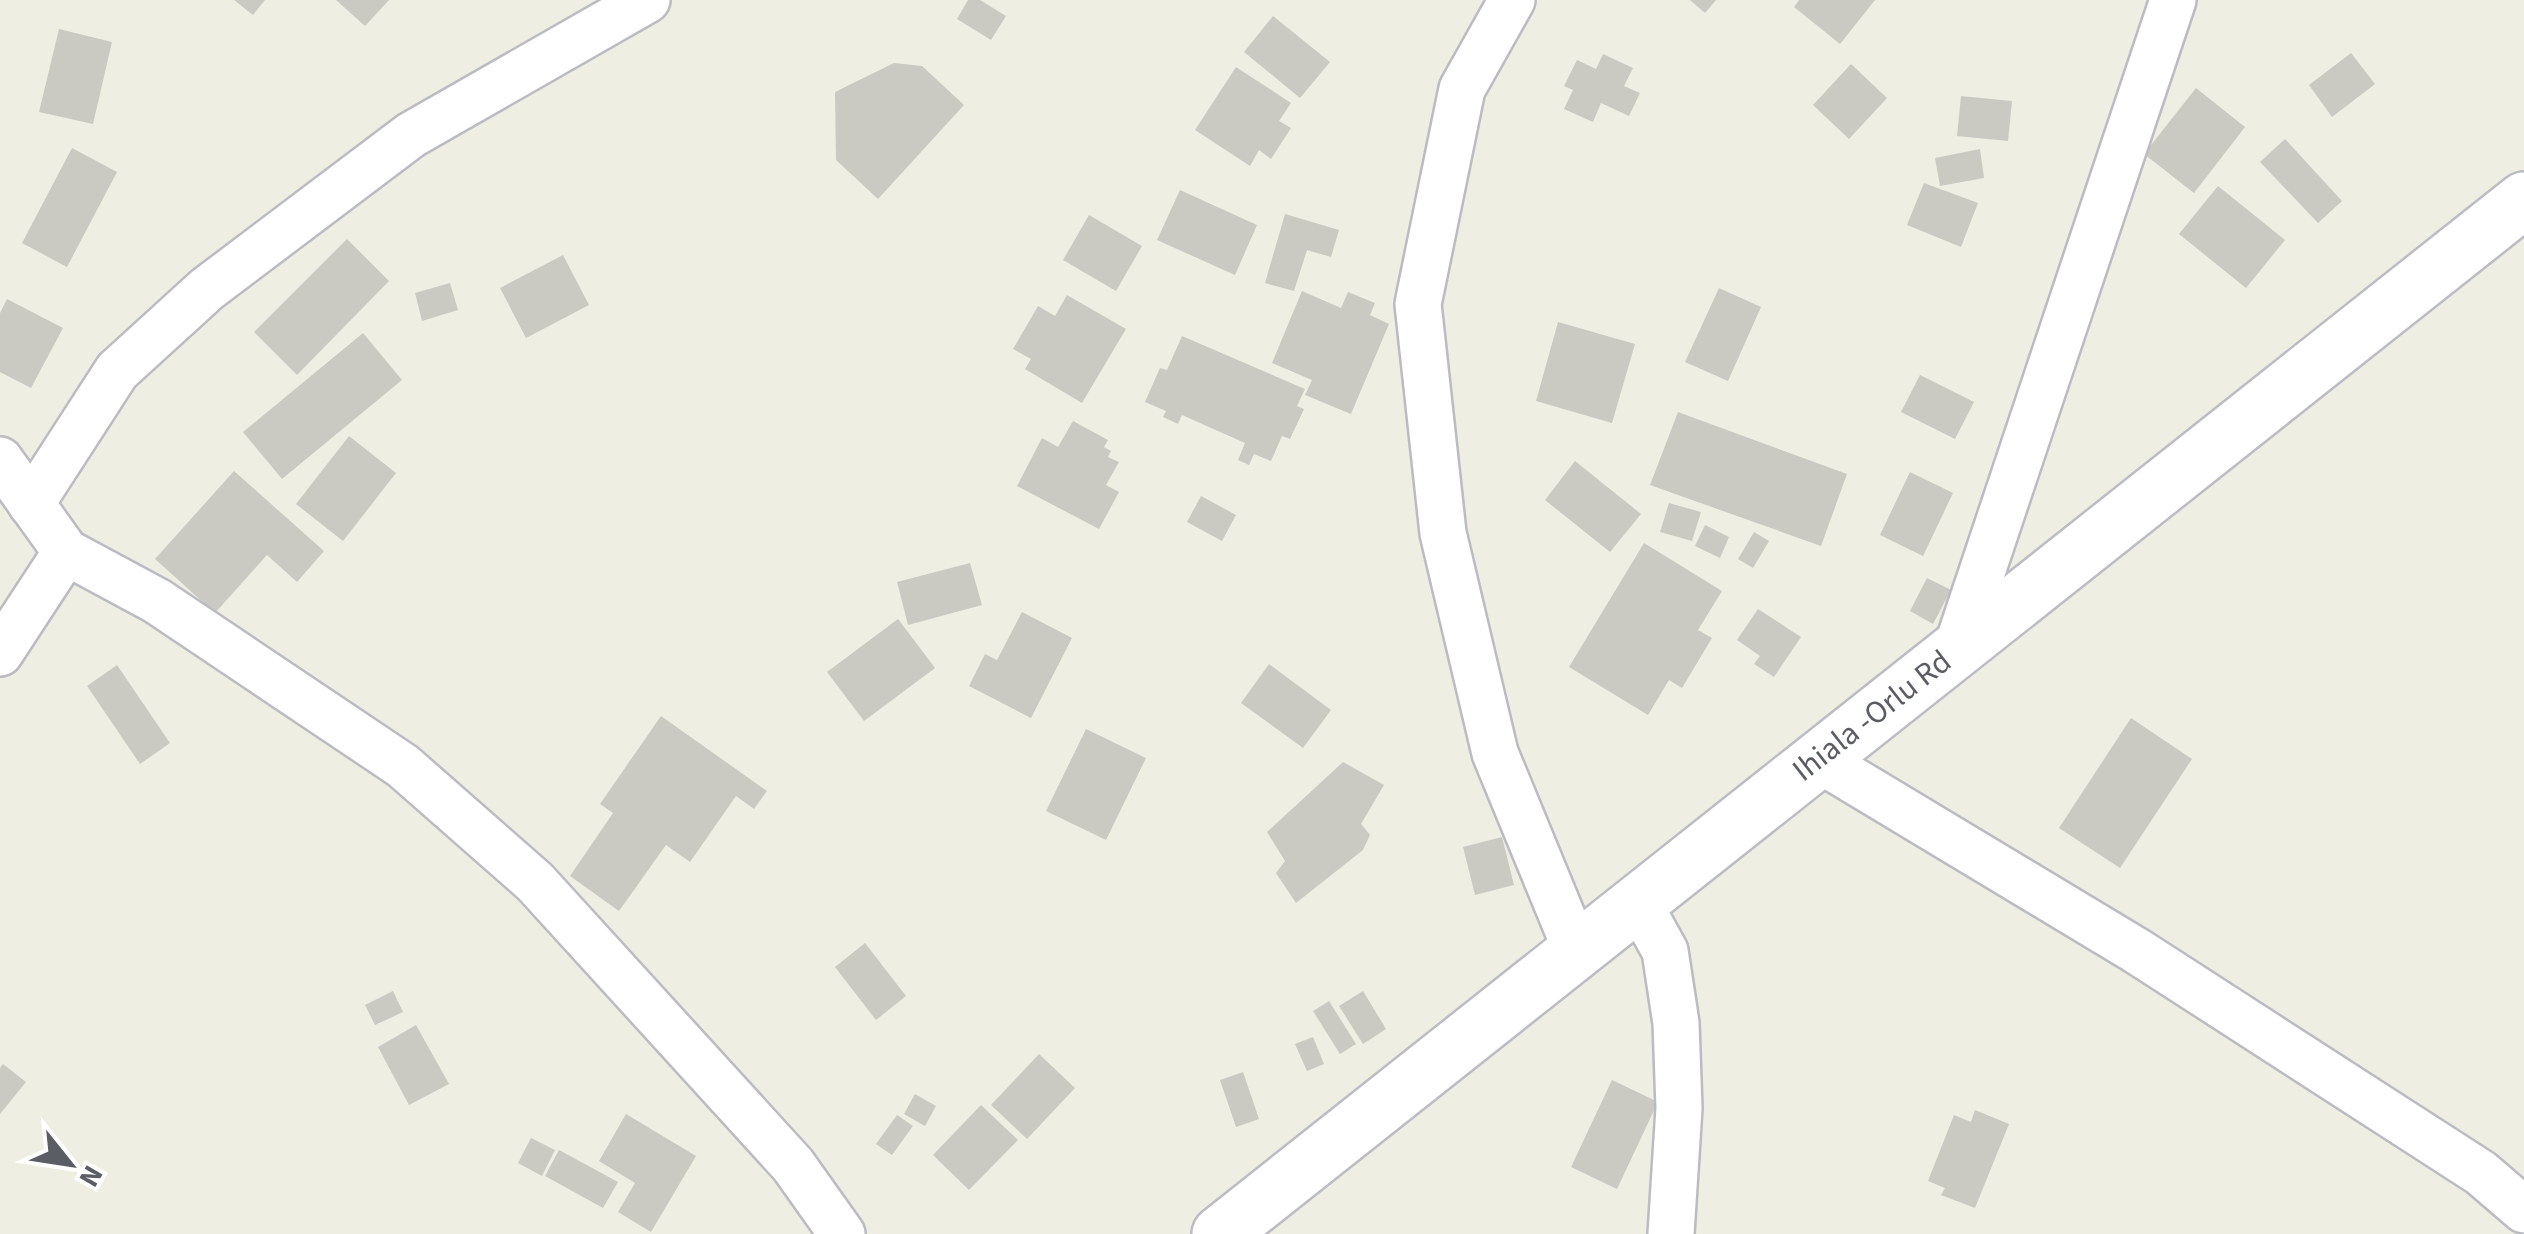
<svg xmlns="http://www.w3.org/2000/svg" width="2524" height="1234" font-family="'Source Sans 3',sans-serif">
	<rect width="100%" height="100%" fill="#eeeee3"/>
	<g fill="#cacac2">
		<polygon points="234,0 265,0 253,15"/>
		<polygon points="336,0 389,0 365,26"/>
		<polygon points="968,0 980,0 1006,16 991,40 957,19"/>
		<polygon points="1690,0 1716,0 1705,13"/>
		<polygon points="1799,0 1875,0 1840,44 1794,7"/>
		<polygon points="1273,16 1330,62 1300,98 1244,52"/>
		<polygon points="59,29 112,42 93,124 39,112"/>
		<polygon points="2351,53 2375,84 2332,117 2309,85"/>
		<polygon points="1603,54 1633,68 1624,86 1640,93 1629,116 1601,103 1593,122 1564,109 1573,90 1564,86 1577,60 1596,69"/>
		<polygon points="894,63 922,66 964,105 878,199 836,160 835,92"/>
		<polygon points="1851,64 1887,98 1849,139 1813,105"/>
		<polygon points="1236,67 1291,103 1279,121 1291,128 1271,159 1259,150 1250,166 1195,130"/>
		<polygon points="2196,88 2245,127 2194,193 2144,154"/>
		<polygon points="1961,96 2012,101 2008,141 1957,136"/>
		<polygon points="2285,139 2342,201 2318,223 2260,162"/>
		<polygon points="72,148 117,172 67,267 22,243"/>
		<polygon points="1980,149 1984,178 1940,186 1935,158"/>
		<polygon points="1924,183 1978,203 1961,247 1907,225"/>
		<polygon points="2218,186 2285,240 2246,288 2179,234"/>
		<polygon points="1180,190 1257,225 1235,275 1157,240"/>
		<polygon points="1285,214 1339,230 1331,257 1307,250 1294,291 1265,283"/>
		<polygon points="1089,215 1142,246 1116,291 1063,260"/>
		<polygon points="347,239 389,281 297,375 254,332"/>
		<polygon points="563,255 589,305 526,338 500,288"/>
		<polygon points="450,283 458,310 422,321 415,293"/>
		<polygon points="1719,288 1761,307 1728,381 1685,362"/>
		<polygon points="1302,291 1341,308 1348,292 1375,303 1370,315 1389,324 1351,414 1305,395 1312,380 1272,363"/>
		<polygon points="1067,295 1126,329 1082,403 1025,369 1031,359 1013,349 1038,306 1055,316"/>
		<polygon points="7,299 63,328 31,388 0,372 0,313"/>
		<polygon points="1558,322 1635,344 1612,423 1536,401"/>
		<polygon points="363,333 402,380 282,479 243,432"/>
		<polygon points="1182,336 1305,389 1297,406 1304,409 1290,439 1282,436 1271,461 1254,454 1249,465 1238,460 1245,443 1182,415 1178,424 1163,417 1166,411 1145,402 1160,368 1167,370"/>
		<polygon points="1920,375 1974,402 1955,439 1901,412"/>
		<polygon points="1678,412 1847,474 1821,546 1650,485"/>
		<polygon points="1073,421 1108,440 1104,447 1111,451 1108,457 1119,462 1106,485 1119,492 1099,529 1017,486 1042,438 1058,447"/>
		<polygon points="349,436 396,473 343,541 296,504"/>
		<polygon points="1575,461 1641,514 1610,552 1545,500"/>
		<polygon points="234,471 324,551 297,582 267,555 215,613 155,559"/>
		<polygon points="1910,472 1953,493 1923,556 1880,535"/>
		<polygon points="1201,496 1236,515 1222,541 1187,522"/>
		<polygon points="1669,503 1701,512 1692,541 1660,532"/>
		<polygon points="1705,525 1729,537 1720,558 1695,546"/>
		<polygon points="1754,532 1769,541 1753,568 1738,559"/>
		<polygon points="1644,543 1722,591 1698,630 1712,638 1682,688 1669,680 1648,715 1569,667"/>
		<polygon points="970,563 982,605 908,625 897,582"/>
		<polygon points="1927,578 1951,590 1933,624 1910,611"/>
		<polygon points="1758,609 1801,637 1774,677 1754,664 1760,656 1737,640"/>
		<polygon points="1022,612 1072,638 1031,718 969,686 985,654 997,660"/>
		<polygon points="898,619 935,668 864,721 827,672"/>
		<polygon points="1269,664 1331,710 1303,748 1241,703"/>
		<polygon points="117,665 170,743 140,764 87,686"/>
		<polygon points="661,716 767,791 754,809 736,796 690,862 666,845 619,911 570,876 613,813 600,804"/>
		<polygon points="2131,718 2192,759 2120,868 2059,828"/>
		<polygon points="1086,729 1146,758 1106,840 1046,811"/>
		<polygon points="1343,762 1384,785 1361,824 1370,835 1363,850 1296,903 1276,873 1285,861 1267,832"/>
		<polygon points="1502,837 1514,885 1475,895 1463,847"/>
		<polygon points="865,943 906,996 876,1020 835,967"/>
		<polygon points="393,991 403,1012 375,1025 365,1005"/>
		<polygon points="1363,991 1386,1029 1363,1044 1339,1006"/>
		<polygon points="1329,1001 1356,1044 1340,1054 1313,1011"/>
		<polygon points="416,1025 449,1084 409,1105 378,1047"/>
		<polygon points="1313,1037 1324,1064 1307,1071 1295,1044"/>
		<polygon points="1039,1054 1075,1088 1027,1139 991,1105"/>
		<polygon points="3,1064 26,1082 0,1114 0,1068"/>
		<polygon points="1243,1072 1259,1119 1236,1127 1220,1080"/>
		<polygon points="1612,1080 1658,1102 1617,1189 1571,1167"/>
		<polygon points="915,1094 936,1106 925,1126 904,1114"/>
		<polygon points="981,1105 1018,1140 969,1190 933,1155"/>
		<polygon points="1975,1110 2009,1124 1975,1208 1941,1195 1945,1188 1928,1181 1954,1115 1971,1122"/>
		<polygon points="626,1114 696,1156 651,1232 618,1212 635,1183 599,1161"/>
		<polygon points="897,1115 913,1126 892,1155 876,1144"/>
		<polygon points="531,1138 555,1150 542,1176 518,1163"/>
		<polygon points="559,1150 618,1182 603,1208 545,1176"/>
	</g>
	<g fill="none" stroke-linecap="round" stroke-linejoin="round">
		<defs>
			<g id="street">
				<polyline points="1512,0 1462,89 1418,304 1443,533 1495,753 1576,950"/>
				<polyline points="0,460 66,552 157,601 403,766 535,882 793,1165 842,1234"/>
				<polyline points="31,504 117,371 207,289 411,135 647,0"/>
				<polyline points="1956,650 2173,0"/>
				<polyline points="0,653 66,552"/>
				<polyline points="1818,759 2137,951 2481,1173 2524,1210"/>
				<polyline points="1638,902 1665,951 1676,1023 1679,1108 1671,1234"/>
			</g>
			<polyline id="secondary" points="1220,1234 2524,200"/>
		</defs>
		<use href="#street" stroke="#bbbbc2" stroke-width="50"/>
		<use href="#secondary" stroke="#bcbdc4" stroke-width="60"/>
		<use href="#street" stroke="#fff" stroke-width="45"/>
		<use href="#secondary" stroke="#fff" stroke-width="55"/>
	</g>
	<g text-anchor="middle" dominant-baseline="central" stroke-width="10" stroke-linejoin="round" paint-order="stroke">
		<g font-size="32" fill="#5b5d64" stroke="#fff">
			<text transform="translate(1872 716) rotate(-38)">Ihiala -Orlu Rd</text>
		</g>
	</g>
	<g transform="translate(70 1164) rotate(120)" stroke="#ffffff" stroke-width="8" paint-order="stroke">
	<path d="M0-8L18 38L0 25L-18 38Z" fill="#5b5d64"/>
	<text y="-15" font-size="28" font-weight="bold" text-anchor="middle" fill="#5b5d64">N</text>
	</g>
</svg>
